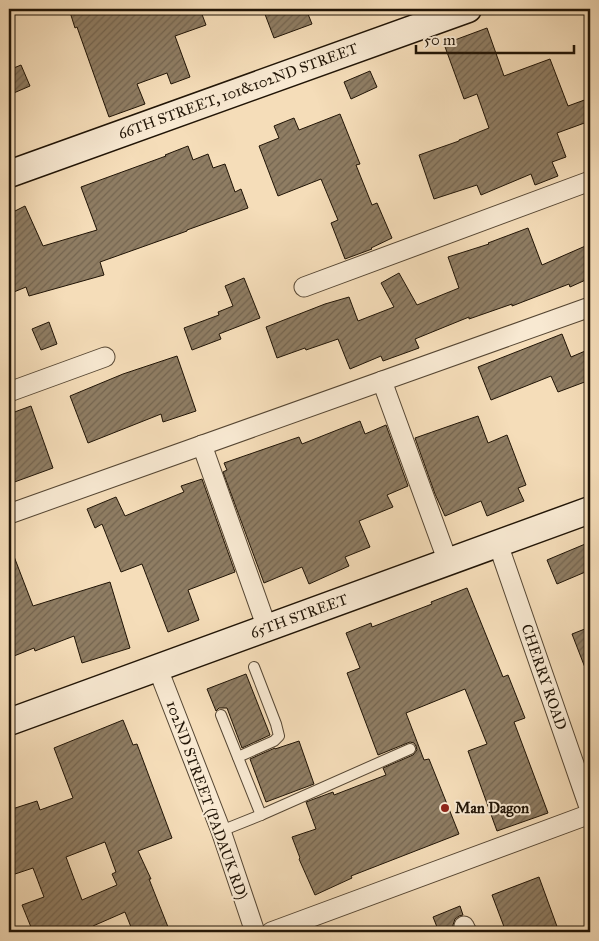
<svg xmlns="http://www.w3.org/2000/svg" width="599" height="941" font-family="'IM FELL Great Primer',serif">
	<defs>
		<pattern id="building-hatch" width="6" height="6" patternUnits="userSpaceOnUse" patternTransform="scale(1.25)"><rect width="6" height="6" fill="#8f7d63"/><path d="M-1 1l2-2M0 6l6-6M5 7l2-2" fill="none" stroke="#746550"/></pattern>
	</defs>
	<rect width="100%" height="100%" fill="#f5ddb9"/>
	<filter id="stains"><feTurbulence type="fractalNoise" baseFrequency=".004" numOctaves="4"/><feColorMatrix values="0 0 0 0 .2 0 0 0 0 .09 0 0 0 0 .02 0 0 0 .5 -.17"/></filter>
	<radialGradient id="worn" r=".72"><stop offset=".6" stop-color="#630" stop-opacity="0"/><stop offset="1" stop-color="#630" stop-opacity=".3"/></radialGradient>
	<g fill="url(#building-hatch)" stroke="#201406" fill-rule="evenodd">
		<polygon points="69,9 200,9 206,25 175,36 190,77 171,84 167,73 137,84 145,104 109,117 77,27 75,28"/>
		<polygon points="263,9 306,9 312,24 274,38"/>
		<polygon points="487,28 504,76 550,59 568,106 590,98 590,121 557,133 566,157 552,162 558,176 535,185 531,174 481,195 477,185 434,199 419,155 459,141 459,140 489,128 477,94 464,99 444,44"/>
		<polygon points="21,65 30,86 9,95 9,70"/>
		<polygon points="370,71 377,87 351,99 344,82"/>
		<polygon points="340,114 360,164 356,165 372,205 377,203 392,238 371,248 372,249 345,259 331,223 338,220 321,179 278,196 259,146 279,138 274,126 294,118 299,130"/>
		<polygon points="188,146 193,160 208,154 213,168 225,164 235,192 241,189 248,208 187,230 187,231 100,262 104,275 29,296 26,287 9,294 9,214 25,206 43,246 97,230 81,187 166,156 165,155"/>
		<polygon points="528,228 542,265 590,244 590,278 570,287 569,284 512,306 512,304 469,319 469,317 415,339 419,348 383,361 381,356 350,369 338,339 306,350 305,348 277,358 266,327 325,304 349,297 358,321 394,307 381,283 399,273 417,305 459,288 448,257 489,244 488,243"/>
		<polygon points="244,278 260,318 219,334 221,339 192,350 184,328 219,315 218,312 233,306 225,286"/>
		<polygon points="49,322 57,344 41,350 32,329"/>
		<polygon points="562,334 571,357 590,349 590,380 558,392 551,376 491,400 478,367"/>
		<polygon points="177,356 196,411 163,422 161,414 88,443 70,396 123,374"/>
		<polygon points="31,406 53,468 9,484 9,414"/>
		<polygon points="478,416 488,443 507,435 526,485 518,488 524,501 487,516 481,501 445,516 435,494 415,438"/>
		<polygon points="360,421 365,434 386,425 408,486 387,495 393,507 359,521 370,547 345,557 349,566 309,584 302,567 264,583 223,472 227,470 224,463 299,437 302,444"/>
		<polygon points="202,479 235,572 188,590 199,620 168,632 142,564 121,572 102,524 95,528 87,509 116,497 125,516 184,492 181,486"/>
		<polygon points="590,542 590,570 557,584 547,560"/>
		<polygon points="9,546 10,546 33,606 110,582 130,648 82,663 74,636 35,651 34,648 9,658"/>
		<polygon points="467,588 503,677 508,675 525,718 514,722 548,813 497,831 468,751 487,744 465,689 406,713 424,760 429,759 459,834 351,876 352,878 315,895 299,859 300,858 292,837 316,829 306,802 333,792 334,795 386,775 383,768 413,755 417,750 416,746 414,743 410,742 378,755 347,673 360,668 346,633 371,623 372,627 432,604 431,602"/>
		<polygon points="590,627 590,678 589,678 572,634"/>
		<polygon points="246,674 270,735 242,748 227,708 219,708 216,711 207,689"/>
		<path d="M 123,720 L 133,745 L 137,744 L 172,838 L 138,851 L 151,879 L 149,879 L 170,932 L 133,932 L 125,912 L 93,926 L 95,932 L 33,932 L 22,905 L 44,897 L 33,868 L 9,876 L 9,810 L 37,801 L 40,810 L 73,798 L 54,748 ZM 105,842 L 116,872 L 112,874 L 117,885 L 82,900 L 66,857 Z"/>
		<polygon points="299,741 314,784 266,802 250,759 275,748 275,749"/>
		<polygon points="539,877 559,932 506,932 492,895"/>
		<polygon points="460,906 463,915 459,916 455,919 453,925 453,928 442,932 439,932 433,917"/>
	</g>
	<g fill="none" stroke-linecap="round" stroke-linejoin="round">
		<defs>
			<g id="lane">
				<polyline points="221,715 261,815"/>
				<polyline points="238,757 274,741 279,736 276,724 254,667"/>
				<polyline points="221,831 261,815 410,749"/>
			</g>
			<g id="street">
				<polyline points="304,287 590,181"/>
				<polyline points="382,381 448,562"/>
				<polyline points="9,392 105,357"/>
				<polyline points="202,445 267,628"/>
				<polyline points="9,514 590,307"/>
				<polyline points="498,544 590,810"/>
				<polyline points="158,669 221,831 255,932"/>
				<polyline points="464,926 467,932"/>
				<polyline points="271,932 590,814"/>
			</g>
			<g id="secondary">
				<polyline points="9,174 468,9"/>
				<polyline points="9,722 590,510"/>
			</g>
		</defs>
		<use href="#lane" stroke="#554633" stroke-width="12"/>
		<use href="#street" stroke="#554633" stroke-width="21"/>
		<use href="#secondary" stroke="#201406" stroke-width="29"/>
		<use href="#lane" stroke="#f8e9d2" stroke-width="10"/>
		<use href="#street" stroke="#f8e9d2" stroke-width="19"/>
		<use href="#secondary" stroke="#f8e9d2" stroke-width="26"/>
	</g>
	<circle fill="#8f2418" stroke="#f8e9d2" stroke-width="2" cx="445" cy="808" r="5"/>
	<g text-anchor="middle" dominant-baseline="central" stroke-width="4" stroke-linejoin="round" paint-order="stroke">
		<g font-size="15" fill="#201406" stroke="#f8e9d2">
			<text transform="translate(238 91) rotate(-20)">66TH STREET, 101&amp;102ND STREET</text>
			<text transform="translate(299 616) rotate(-20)">65TH STREET</text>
			<text transform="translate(544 677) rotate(71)">CHERRY ROAD</text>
			<text transform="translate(207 800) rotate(70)">102ND STREET (PADAUK RD)</text>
		</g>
		<g font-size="15" font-weight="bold" fill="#201406" stroke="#f8e9d2" text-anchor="start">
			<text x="455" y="808">Man Dagon</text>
		</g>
	</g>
	<rect width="599" height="941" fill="none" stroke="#f5ddb9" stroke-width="30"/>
	<rect x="10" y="10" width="579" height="921" fill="none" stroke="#201406" stroke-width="2.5"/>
	<rect x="15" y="15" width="569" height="911" fill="none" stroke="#201406"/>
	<path d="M416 45v8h158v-8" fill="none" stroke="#201406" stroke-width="2.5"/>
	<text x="424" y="45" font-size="15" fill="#201406" stroke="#f8e9d2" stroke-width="4" paint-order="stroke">50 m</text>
	<rect width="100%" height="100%" filter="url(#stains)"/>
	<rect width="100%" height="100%" fill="url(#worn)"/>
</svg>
